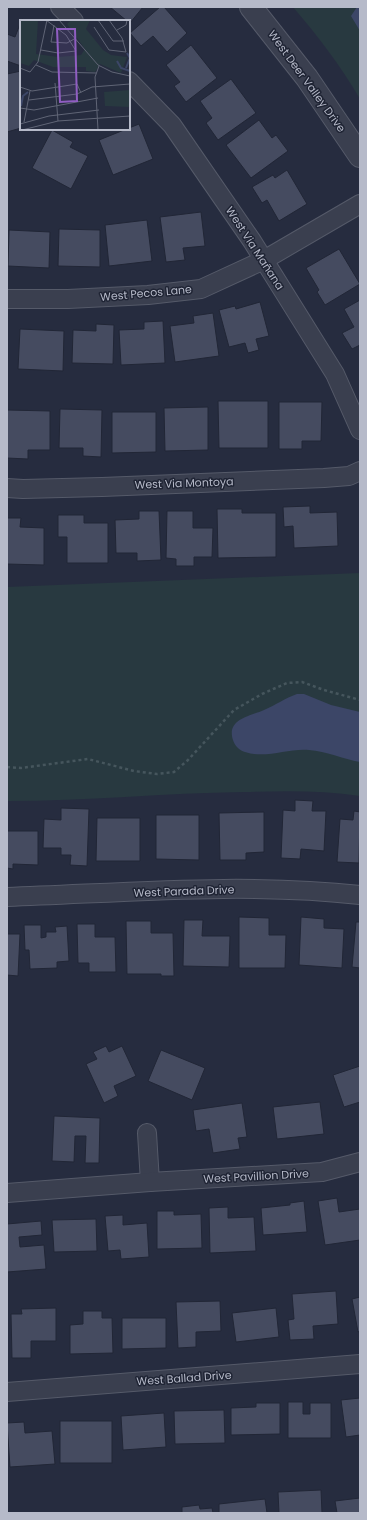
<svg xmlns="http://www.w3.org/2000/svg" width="367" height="1520" font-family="Poppins,sans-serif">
	<rect width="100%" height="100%" fill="#262c3f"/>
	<g fill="#283940">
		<path d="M 293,7 L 360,7 L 360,99 C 341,66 317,35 293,7 Z"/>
		<path d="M 360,573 L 360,796 C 322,790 283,791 244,792 C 165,793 86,801 7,801 L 7,587 Z"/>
	</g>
	<g fill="#3c4667">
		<polygon points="357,7 360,7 360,31 351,16"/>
		<path d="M 297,694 L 304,694 L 331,705 L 360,712 L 360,762 C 343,759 326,751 309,750 C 288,748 266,759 245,752 C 239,750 235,746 233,740 C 226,719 251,716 264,710 C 276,705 285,698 297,694 Z"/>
	</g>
	<g fill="#454b60" stroke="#212636">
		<polygon points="110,7 143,7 130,23 129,21 127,21"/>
		<polygon points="160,7 164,7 187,33 167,52 153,36 141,46 130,33"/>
		<polygon points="22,19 27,21 21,21 21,66 7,61 7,34 15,37"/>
		<polygon points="191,45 217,78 186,102 174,86 180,82 166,65"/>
		<polygon points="21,71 21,128 7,132 7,74"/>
		<polygon points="231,79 256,113 218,140 206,123 212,118 200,101"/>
		<polygon points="259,120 272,138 276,135 288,151 251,178 226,145"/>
		<polygon points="139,124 153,159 113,175 99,140"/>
		<polygon points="52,130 73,142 70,147 88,156 71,189 32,168"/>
		<polygon points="287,170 307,204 279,221 267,200 262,203 252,187 273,175 275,178"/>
		<polygon points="201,212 205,246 183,248 185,260 166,262 160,217"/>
		<polygon points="147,220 152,261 109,266 105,225"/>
		<polygon points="59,229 100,230 100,267 58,266"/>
		<polygon points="9,230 50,232 49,268 8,266"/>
		<polygon points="339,249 360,284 325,305 317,292 319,290 306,268"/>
		<polygon points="360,300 360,345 352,349 342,333 354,327 344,309"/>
		<polygon points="260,302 269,336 256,339 259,350 248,353 245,343 229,347 219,310 235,306 236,309"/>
		<polygon points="213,313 219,356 175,362 170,326 194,323 193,316"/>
		<polygon points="163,321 165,363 121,365 119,330 144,329 144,322"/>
		<polygon points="96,324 114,325 113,364 72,363 73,330 96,331"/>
		<polygon points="20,329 64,331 63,371 18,369"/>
		<polygon points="218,401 268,401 268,448 219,448"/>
		<polygon points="279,402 322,402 321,441 302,441 302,449 279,449"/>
		<polygon points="208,407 208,450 165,451 164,408"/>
		<polygon points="60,409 102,410 101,457 83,456 83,448 59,448"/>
		<polygon points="7,410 50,411 50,450 28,450 28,459 7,458"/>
		<polygon points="112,412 156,412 156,452 112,453"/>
		<polygon points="310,506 310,513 337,512 338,546 294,548 293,526 284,527 283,507"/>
		<polygon points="217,509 242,509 242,513 276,513 276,557 218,558"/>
		<polygon points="139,511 159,511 161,560 137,561 137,553 116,553 115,520 139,519"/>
		<polygon points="167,511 193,511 193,528 213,528 212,557 194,557 194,566 176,566 176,559 166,558"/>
		<polygon points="58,515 84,515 84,523 108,523 108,563 67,563 67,537 58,537"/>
		<polygon points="7,518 21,518 20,527 44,528 44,565 7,564"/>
		<polygon points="295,800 313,801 312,811 326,811 324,851 301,849 300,859 281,858 283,810 295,811"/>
		<polygon points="61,808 89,809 87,866 70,865 71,855 61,855 61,848 43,848 44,819 61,820"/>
		<polygon points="354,811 360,812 359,863 337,862 340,819 353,820"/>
		<polygon points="264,812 264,852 246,853 246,860 220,860 219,813"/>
		<polygon points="156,815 199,815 199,860 156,859"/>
		<polygon points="97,818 140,818 140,861 96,861"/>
		<polygon points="7,831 38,831 38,865 13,864 13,869 7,868"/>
		<polygon points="239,917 269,918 269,935 286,935 285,968 239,968"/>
		<polygon points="301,917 324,919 324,928 344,929 342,968 299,965"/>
		<polygon points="184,920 203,920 202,936 230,936 229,967 183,966"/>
		<polygon points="126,921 151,921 151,933 173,933 174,976 161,976 161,974 127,974"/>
		<polygon points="356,922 360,922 360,968 352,967"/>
		<polygon points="77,924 95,924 95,937 115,937 116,972 89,972 89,963 78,963"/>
		<polygon points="24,925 41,925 41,938 46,937 46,932 56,932 55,927 67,926 69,961 57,962 57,968 30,969 29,950 25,950"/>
		<polygon points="7,934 20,934 18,976 7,975"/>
		<polygon points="106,1046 109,1052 122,1046 136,1076 114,1086 118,1096 104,1103 86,1064 97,1059 93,1052"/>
		<polygon points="161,1050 205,1068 192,1100 148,1081"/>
		<polygon points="360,1066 360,1102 344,1107 333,1075"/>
		<polygon points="320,1102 324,1134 277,1139 273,1107"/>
		<polygon points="242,1103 247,1137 238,1138 240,1149 213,1153 209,1129 196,1131 193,1110"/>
		<polygon points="54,1116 100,1118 99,1163 85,1163 86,1136 75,1136 74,1162 52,1161"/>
		<polygon points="337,1198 339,1212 360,1209 360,1240 325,1245 318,1201"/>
		<polygon points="304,1201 307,1232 263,1235 261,1208 290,1205 290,1203"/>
		<polygon points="228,1207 228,1218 254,1217 256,1251 210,1253 209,1208"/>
		<polygon points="157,1211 174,1211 174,1215 201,1214 202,1248 157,1249"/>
		<polygon points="123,1215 123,1225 147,1223 149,1257 121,1259 120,1250 108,1251 105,1216"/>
		<polygon points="96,1219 97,1251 54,1252 52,1220"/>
		<polygon points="41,1221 42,1235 19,1237 20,1247 44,1245 46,1269 7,1272 7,1224"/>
		<polygon points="336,1291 338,1324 313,1326 314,1339 290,1340 288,1320 294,1319 292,1294"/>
		<polygon points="360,1297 360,1331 358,1332 352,1299"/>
		<polygon points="220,1301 221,1331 196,1332 196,1347 178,1348 176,1302"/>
		<polygon points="56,1308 56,1341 31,1341 31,1358 12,1358 11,1314 22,1314 21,1309"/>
		<polygon points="276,1308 279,1337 236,1342 232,1313"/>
		<polygon points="83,1311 102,1311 102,1318 112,1318 113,1353 70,1354 70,1325 83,1324"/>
		<polygon points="122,1318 166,1318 166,1348 122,1349"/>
		<polygon points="360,1398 360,1435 346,1437 341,1400"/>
		<polygon points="288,1402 303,1402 303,1414 310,1414 310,1403 331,1403 331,1438 288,1438"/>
		<polygon points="256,1403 280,1403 280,1434 231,1435 231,1408 256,1407"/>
		<polygon points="224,1410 225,1443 175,1444 174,1411"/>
		<polygon points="164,1413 166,1447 123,1450 121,1416"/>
		<rect x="60" y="1421" width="52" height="42"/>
		<polygon points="24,1422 25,1433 52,1431 55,1464 10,1467 7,1423"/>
		<polygon points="321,1490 322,1513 279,1513 278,1492"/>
		<polygon points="360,1498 360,1513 337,1513 335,1501"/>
		<polygon points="265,1499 267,1513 219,1513 219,1504"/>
		<polygon points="199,1505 200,1509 212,1508 213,1513 182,1513 182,1507"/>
	</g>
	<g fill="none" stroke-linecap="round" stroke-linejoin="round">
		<defs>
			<g id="minor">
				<polyline points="60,7 74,21"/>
				<polyline points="129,81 172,125 252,241 335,374 360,430"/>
				<polyline points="7,299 68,299 148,295 201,289 264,260 360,204"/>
				<polyline points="7,488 23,489 102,487 324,478 349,476 360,471"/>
				<path d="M 7,897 C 124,893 244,882 360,895"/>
				<polyline points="147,1133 150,1182"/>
				<polyline points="7,1193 150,1182 322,1172 360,1162"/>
				<polyline points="7,1392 360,1364"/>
			</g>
			<polyline id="tertiary" points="251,7 307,78 360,156"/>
		</defs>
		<use href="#minor" stroke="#555a69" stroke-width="20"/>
		<use href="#tertiary" stroke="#555a69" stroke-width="24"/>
		<polyline stroke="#46565d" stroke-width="2.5" stroke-dasharray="3 3" stroke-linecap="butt" points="7,767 21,768 88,759 134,771 157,774 174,772 188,760 234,710 262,694 287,683 302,682 324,690 360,700"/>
		<use href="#minor" stroke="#3a3f4f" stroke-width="18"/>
		<use href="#tertiary" stroke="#3a3f4f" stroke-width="22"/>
	</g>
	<g text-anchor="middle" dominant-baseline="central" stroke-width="3" stroke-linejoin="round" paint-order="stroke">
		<g font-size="11" fill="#b6bac9" stroke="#1f2434">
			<text transform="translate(307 81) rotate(54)">West Deer Valley Drive</text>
			<text transform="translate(255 248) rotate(57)">West Via Mañana</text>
			<text transform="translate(146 293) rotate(-5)">West Pecos Lane</text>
			<text transform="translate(184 483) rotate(-2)">West Via Montoya</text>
			<text transform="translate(184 891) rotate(-2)">West Parada Drive</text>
			<text transform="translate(256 1176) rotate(-3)">West Pavillion Drive</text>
			<text transform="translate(184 1378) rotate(-4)">West Ballad Drive</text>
		</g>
	</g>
	<g transform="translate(20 20)">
		<rect width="110" height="110" fill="#262c3f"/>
		<path d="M 0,0 L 18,0 L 16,34 L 38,37 L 61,35 L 65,29 L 47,4 L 51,0 L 70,0 L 66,9 L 83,30 L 91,35 L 107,37 L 101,53 L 80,44 L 75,52 L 66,51 L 66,47 L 33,47 L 14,40 L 9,46 L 0,43 ZM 110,70 L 110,87 L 85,86 L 84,72 Z" fill="#283940"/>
		<path fill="none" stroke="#3c4667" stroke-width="2" d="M 97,41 L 101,48 L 110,51M 106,48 L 110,38 L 107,33M 1,86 L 3,76 L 8,72"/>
		<path fill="none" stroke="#606576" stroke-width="1" d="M 39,0 L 78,45 L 92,52 L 110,56M 78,0 L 93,21 L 104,21M 34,5 L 31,22 L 47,23 L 56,18M 74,7 L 89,30 L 106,32 L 102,18 L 89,0M 97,10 L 106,5 L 107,0M 21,30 L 38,33 L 56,31 L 46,15 L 26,0M 16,45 L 32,52 L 76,53M 0,48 L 10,52 L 18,42 L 27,0M 35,63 L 38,101M 0,67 L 12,71 L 57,64 L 61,73M 9,80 L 57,74 L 72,67 L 110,64M 0,88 L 14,90 L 78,78M 4,102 L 10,71M 0,104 L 29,96 L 79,90M 2,110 L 38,101 L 110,96M 28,110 L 50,110M 78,110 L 75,57 L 79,46"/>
		<path fill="#905ec2" fill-opacity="0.15" stroke="#905ec2" stroke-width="2" d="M 37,9 L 55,9 L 57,81 L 40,82 Z"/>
		<rect width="110" height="110" fill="none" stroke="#b6bac9" stroke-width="2"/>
	</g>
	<rect width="367" height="1520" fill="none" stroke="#b6bac9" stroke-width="16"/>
</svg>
